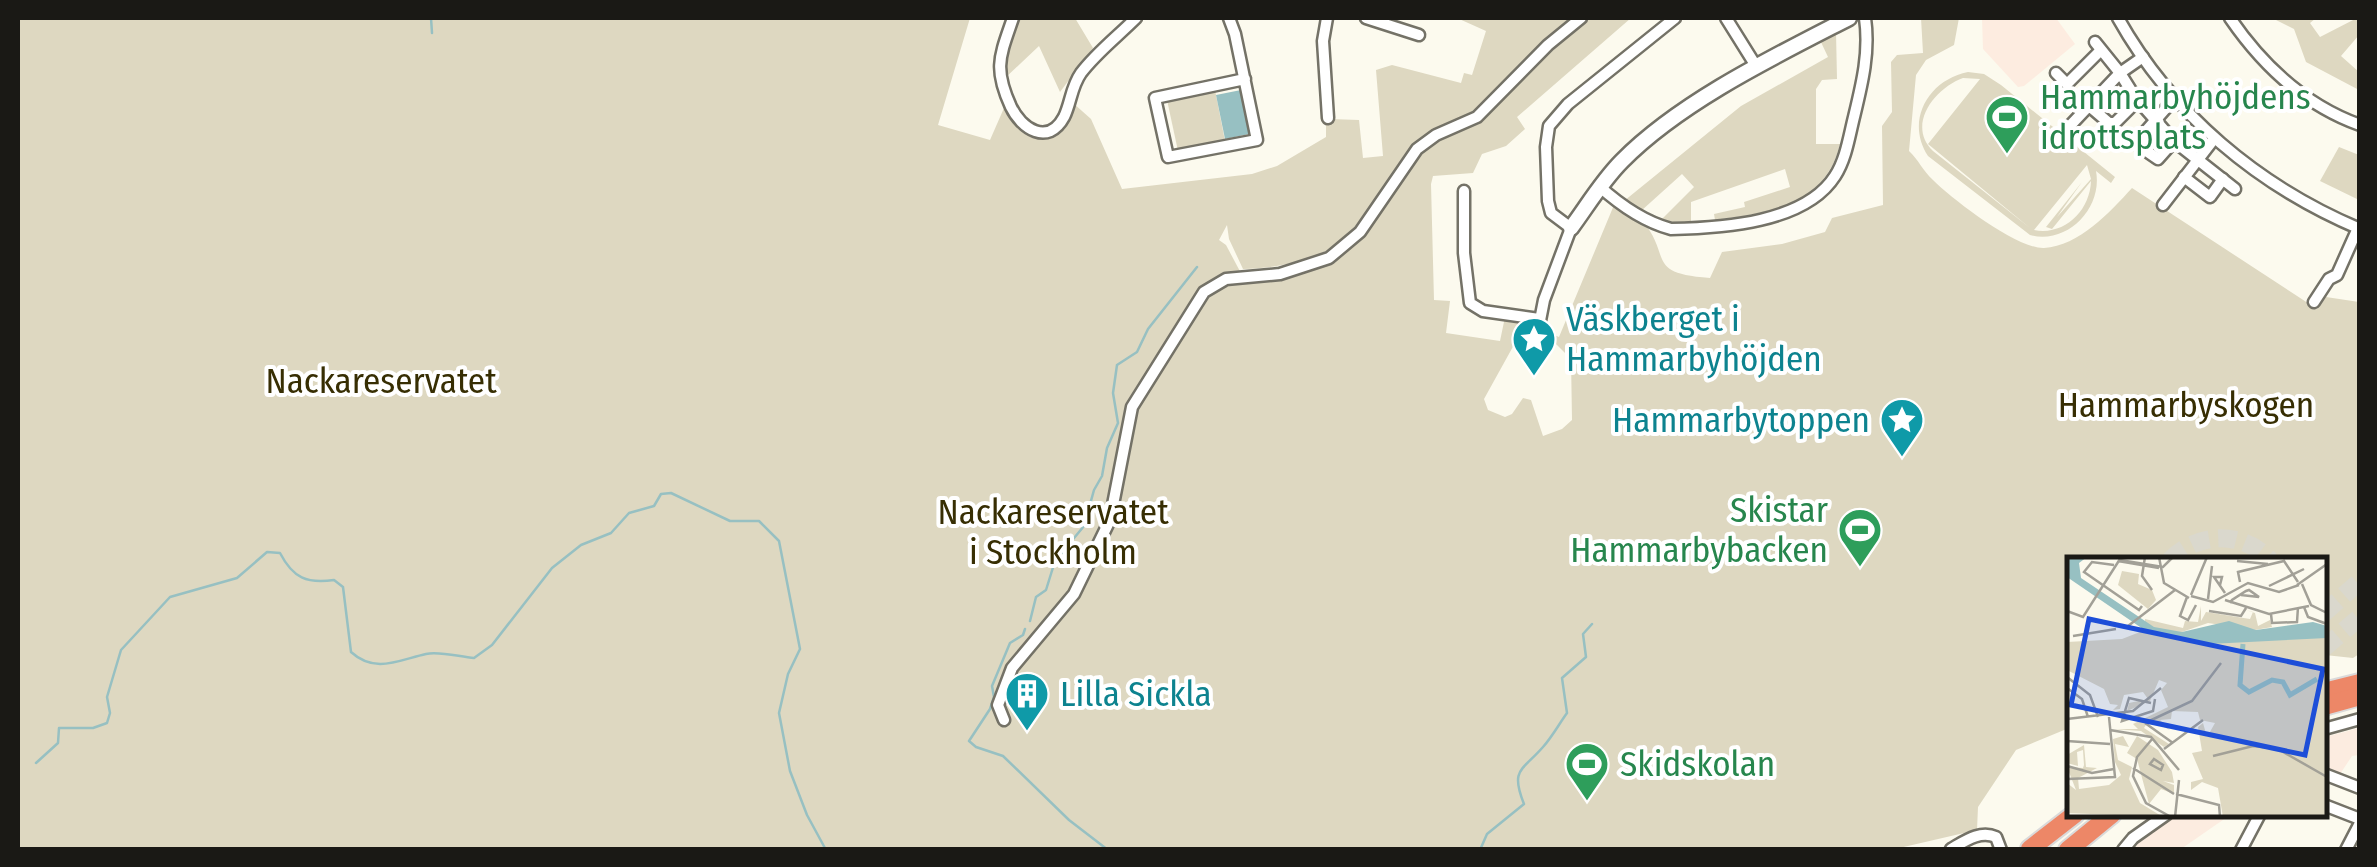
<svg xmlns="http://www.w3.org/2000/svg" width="2377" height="867" font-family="'Fira Sans Condensed',sans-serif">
	<rect width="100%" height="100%" fill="#fcfaee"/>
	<g fill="#fcece0">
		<polygon points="2359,728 2359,755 2352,756 2340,774 2325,768 2325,737"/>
		<polygon points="2175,815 2230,815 2181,849 2135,850 2139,839"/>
	</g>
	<polygon fill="#fdece0" points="1982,18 2056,18 2075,44 2024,86 2018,87 1983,49"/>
	<g fill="#ded8c1" fill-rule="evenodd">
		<path d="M 18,18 L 970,18 L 938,125 L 990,140 L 1004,108 C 1017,130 1031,137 1056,133 L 1073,103 L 1091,119 L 1122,189 L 1252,174 L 1277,166 L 1326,137 L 1326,123 L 1330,119 L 1359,120 L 1363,158 L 1383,156 L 1376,70 L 1392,65 L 1461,83 L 1464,73 L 1472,75 L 1486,31 L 1457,18 L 1631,18 L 1517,117 L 1525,129 L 1506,146 L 1482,154 L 1473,173 L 1433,176 L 1431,184 L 1434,300 L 1450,301 L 1446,333 L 1500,341 L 1505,317 L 1528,320 L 1531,327 L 1515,343 L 1484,399 L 1488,410 L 1505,417 L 1512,414 L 1523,398 L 1531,400 L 1543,436 L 1562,429 L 1572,420 L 1571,359 L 1542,330 L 1559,337 L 1614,205 C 1622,209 1636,213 1642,220 C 1673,257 1644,273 1710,278 L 1722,252 L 1782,244 L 1825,232 L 1832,218 L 1883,205 L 1882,126 L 1892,112 L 1891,62 L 1897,55 L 1923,53 L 1921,18 L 1959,18 L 1954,45 L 1926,60 L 1916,75 L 1909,151 C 1918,159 1923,171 1933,180 C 1952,199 2017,249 2044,248 C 2079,246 2110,212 2132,188 L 2317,309 L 2326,297 L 2359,302 L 2359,654 L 2353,658 L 2325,655 L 2324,560 L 2070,560 L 2069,728 L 2016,750 L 1978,807 L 1977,830 L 1895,849 L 18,849 ZM 1227,225 L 1229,239 L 1243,269 C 1295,267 1320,257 1364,230 C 1322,275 1301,275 1243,277 L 1226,245 L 1219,240 Z"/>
		<polygon points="1020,18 1075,18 1093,48 1060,92 1039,46 1004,79 1001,63"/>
		<polygon points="2272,18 2316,18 2310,23 2320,37 2357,18 2359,35 2341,56 2359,72 2359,90 2306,62 2294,29"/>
		<path d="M 1836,32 L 1837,79 L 1822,80 L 1816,89 L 1816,144 L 1840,144 C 1825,206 1770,213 1715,220 L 1714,214 L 1745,207 L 1744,202 L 1790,187 L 1785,169 L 1691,202 L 1691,224 L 1659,222 L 1694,187 L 1682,174 L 1641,211 L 1624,201 L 1741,106 L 1828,57 L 1820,40 Z"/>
		<path d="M 1968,72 L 1984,74 L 2001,85 L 2115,177 L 2111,183 L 2096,171 C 2103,208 2067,245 2030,235 L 1928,156 C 1905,121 1928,80 1968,72 ZM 1963,78 L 1980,79 L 1928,144 L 2030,228 L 1933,151 C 1906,125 1935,88 1963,78 ZM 2087,165 L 2091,179 L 2057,217 L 2082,182 L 2046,227 L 2052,229 L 2091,181 C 2090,211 2064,236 2034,230 Z"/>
		<polygon points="1215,90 1225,141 1178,151 1167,100"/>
		<polygon points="2339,147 2359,155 2359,200 2320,181"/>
	</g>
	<polygon fill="#97c0c2" points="1241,90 1249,134 1225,139 1216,95"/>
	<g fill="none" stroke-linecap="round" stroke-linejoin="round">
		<g stroke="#97c0c2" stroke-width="2.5">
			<polyline points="431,18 432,33"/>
			<polyline points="1030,621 1036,597 1046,590 1055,561 1084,526 1094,490 1102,476 1107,448 1118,423 1113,393 1117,365 1137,352 1148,329 1197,267"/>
			<polyline points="1025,629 1023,635 1010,643 992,686 994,697 990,709 969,741 976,747 1003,756 1069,820 1108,850"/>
			<path d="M 36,763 L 58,743 L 59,728 L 93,728 L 107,723 L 110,713 L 107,697 L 121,650 L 170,597 L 237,578 L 267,552 L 280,553 C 293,578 307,584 334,580 L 343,587 L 351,652 C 375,674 399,660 426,654 C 440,651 460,657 474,658 L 492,645 L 552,568 L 581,545 L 611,533 L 629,513 L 654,506 L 661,494 L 671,493 L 730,521 L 759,521 L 779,541 L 800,649 L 788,674 L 779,713 L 790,771 L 807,815 L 826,850"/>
			<path d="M 1480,850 L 1487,834 L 1524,804 C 1510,769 1522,771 1543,747 C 1552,737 1559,724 1567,713 L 1562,678 L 1586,657 L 1583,634 L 1592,624"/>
		</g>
		<g stroke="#dad8cd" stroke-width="18" stroke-dasharray="18 9" stroke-linecap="butt">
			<path d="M 2170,560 C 2198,532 2242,530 2270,560"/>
			<polyline points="2324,613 2360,581"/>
			<polyline points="2324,648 2360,617"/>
		</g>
		<defs>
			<g id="street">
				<path d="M 1013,18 C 1000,56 993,68 1011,107 C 1021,128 1048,147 1064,117 C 1071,103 1071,87 1081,73 C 1096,53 1118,36 1136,18"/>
				<polyline points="1229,18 1235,34 1257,140 1168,157 1155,98 1245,79"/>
				<polyline points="1327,18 1323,41 1328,118"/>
				<polyline points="1366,18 1419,35"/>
				<polyline points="1726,18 1756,66"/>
				<path d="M 2118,18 C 2172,114 2258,186 2360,229"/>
				<path d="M 2230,18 C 2263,66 2304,105 2360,125"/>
				<polyline points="2056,73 2067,84 2100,51"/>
				<polyline points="2135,97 2174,141 2235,189"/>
				<polyline points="2088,105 2109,123 2115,123 2134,104 2135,97 2120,73 2095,42"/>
				<polyline points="2065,131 2120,73 2143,57"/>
				<polyline points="2174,141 2158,159 2139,146 2138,140 2175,98"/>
				<polyline points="2184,177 2210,197 2223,179"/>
				<path d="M 1599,186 C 1620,205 1645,222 1671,229 C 1722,228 1805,223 1835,176 C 1846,159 1849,137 1854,117 C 1862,84 1870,52 1865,18"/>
				<polyline points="1464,191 1464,253 1470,303 1483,311 1539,319"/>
				<polyline points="2163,205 2214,139"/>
				<polyline points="2314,302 2329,279 2337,275 2358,228"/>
				<polyline points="1535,346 1544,300 1571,228 1551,213 1548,201 1546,147 1549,126 1568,104 1675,18"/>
				<polyline points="1004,720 998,705 1012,668 1074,594 1110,520 1132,407 1204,292 1226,279 1280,274 1329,258 1360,232 1417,149 1436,135 1477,117 1548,45 1581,18"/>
				<polyline points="2324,729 2360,719"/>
				<polyline points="2324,774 2360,788"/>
				<polyline points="2324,805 2360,819"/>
				<path d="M 1951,849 C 1965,841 1980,830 1996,837 L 2001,850"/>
				<polyline points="2123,850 2133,838 2167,814"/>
				<polyline points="2241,850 2260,814"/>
				<polyline points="2346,850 2360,823"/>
			</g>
			<path id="secondary" d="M 1571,228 C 1588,205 1602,181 1622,161 C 1680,102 1775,56 1849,18"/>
			<g id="highway">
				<polyline points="2324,692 2360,683"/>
				<polyline points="2324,706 2360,696"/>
				<polyline points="2030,849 2075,814"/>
				<polyline points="2068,850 2112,814"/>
			</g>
		</defs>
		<use href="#street" stroke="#747267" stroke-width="15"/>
		<use href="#secondary" stroke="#747267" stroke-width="19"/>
		<use href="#highway" stroke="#dadada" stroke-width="22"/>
		<use href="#street" stroke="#fff" stroke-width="10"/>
		<use href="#secondary" stroke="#fff" stroke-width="14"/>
		<use href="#highway" stroke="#ed8767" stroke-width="18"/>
	</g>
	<defs>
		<symbol id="stadium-pin" viewBox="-11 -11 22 30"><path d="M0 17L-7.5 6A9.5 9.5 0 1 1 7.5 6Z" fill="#2e9e5b" stroke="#fff"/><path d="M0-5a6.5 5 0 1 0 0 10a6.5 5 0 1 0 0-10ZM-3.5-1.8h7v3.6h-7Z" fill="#fff"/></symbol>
		<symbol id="sight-pin" viewBox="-11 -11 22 30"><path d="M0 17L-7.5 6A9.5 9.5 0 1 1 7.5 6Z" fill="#0f9aa8" stroke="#fff"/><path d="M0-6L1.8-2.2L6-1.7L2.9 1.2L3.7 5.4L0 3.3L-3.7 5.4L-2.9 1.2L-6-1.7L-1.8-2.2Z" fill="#fff"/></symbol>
		<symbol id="building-pin" viewBox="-11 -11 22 30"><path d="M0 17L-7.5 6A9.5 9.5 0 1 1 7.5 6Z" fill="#0f9aa8" stroke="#fff"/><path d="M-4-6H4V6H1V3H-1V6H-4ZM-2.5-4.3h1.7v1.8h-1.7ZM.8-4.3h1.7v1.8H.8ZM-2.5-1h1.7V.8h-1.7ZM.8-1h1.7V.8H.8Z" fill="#fff"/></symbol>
	</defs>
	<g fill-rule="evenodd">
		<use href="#stadium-pin" x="1982" y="92" width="50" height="68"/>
		<use href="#sight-pin" x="1509" y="314" width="50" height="68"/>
		<use href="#sight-pin" x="1877" y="395" width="50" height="68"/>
		<use href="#stadium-pin" x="1835" y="505" width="50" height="68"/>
		<use href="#building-pin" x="1002" y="669" width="50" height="68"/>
		<use href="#stadium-pin" x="1562" y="739" width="50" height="68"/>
	</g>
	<g text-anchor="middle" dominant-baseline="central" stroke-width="8" stroke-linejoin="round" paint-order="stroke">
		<g font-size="35" fill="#27864d" stroke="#fff" text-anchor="start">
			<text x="2040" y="97">Hammarbyhöjdens<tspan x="2040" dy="40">idrottsplats</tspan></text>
			<text x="1828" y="510" text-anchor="end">Skistar<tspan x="1828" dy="40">Hammarbybacken</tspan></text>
			<text x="1620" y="764">Skidskolan</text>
		</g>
		<g font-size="35" fill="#0d838f" stroke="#fff" text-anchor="start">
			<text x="1566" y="319">Väskberget i<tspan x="1566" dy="40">Hammarbyhöjden</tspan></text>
			<text x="1870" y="420" text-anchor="end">Hammarbytoppen</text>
			<text x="1060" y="694">Lilla Sickla</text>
		</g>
		<g font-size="35" fill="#372e03" stroke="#fff">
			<text x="381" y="381">Nackareservatet</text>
			<text x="2186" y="405">Hammarbyskogen</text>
			<text x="1053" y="512">Nackareservatet<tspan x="1053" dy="40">i Stockholm</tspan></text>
		</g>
	</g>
	<g transform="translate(2067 557)">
		<rect width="260" height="260" fill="#fcfaee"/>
		<path d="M 55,14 L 72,17 L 71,27 L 85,33 L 89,43 L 81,52 L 51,28 ZM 134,49 L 134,64 L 139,55 L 183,62 L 186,55 L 179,53 L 188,56 L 191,69 L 203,63 L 205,70 L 188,73 L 141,66 L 112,76 L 260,75 L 260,260 L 156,260 L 151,231 L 135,225 L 124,233 L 124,225 L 136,222 L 125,196 L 135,194 L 131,170 L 136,166 L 140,180 L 148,166 L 133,163 L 131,155 L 105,154 L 104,162 L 93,163 L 103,173 L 82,163 L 77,171 L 102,187 L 97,190 L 74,174 L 46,172 L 71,172 L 66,167 L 101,150 L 94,133 L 100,126 L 92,123 L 83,144 L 60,154 L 62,146 L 81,142 L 76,135 L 57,138 L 53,152 L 46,153 L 51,148 L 43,147 L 37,132 L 0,113 L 0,85 L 55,82 L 78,73 L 78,62 L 116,71 L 118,64 L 131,65 ZM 56,179 L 62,190 L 48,187 L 51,203 L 65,210 L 62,222 L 73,246 L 96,260 L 0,256 L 0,226 L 9,233 L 0,210 L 16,211 L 17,208 L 16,193 L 10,195 L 11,209 L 0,206 L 0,198 L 17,188 L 19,210 L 30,211 L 11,221 L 12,232 L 42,228 L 54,218 L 48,205 L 46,182 ZM 70,179 L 91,193 L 105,215 L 107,226 L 96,224 L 107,228 L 107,237 L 94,232 L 82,247 L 70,202 L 60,196 Z" fill="#ded8c1"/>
		<path d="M 0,0 L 20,0 L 12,6 L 14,21 L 87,70 L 115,75 L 162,64 L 189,73 L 246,65 L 260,69 L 260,81 L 142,87 L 76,72 L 0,20 Z" fill="#97c0c2"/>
		<path fill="none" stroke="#97c0c2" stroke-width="5" d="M 176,87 L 173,128 L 182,135 L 205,123 L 216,125 L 223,138 L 250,122"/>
		<path fill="none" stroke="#a2a097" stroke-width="2.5" d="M 78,0 L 75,19 L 85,33M 92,0 L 97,26 L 122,41M 53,3 L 96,10 L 106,0M 51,4 L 92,11M 170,4 L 201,7M 47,8 L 25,5 L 17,15 L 72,53 L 75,49M 173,25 L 171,15 L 217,4 L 231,25M 235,27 L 244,48 L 260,56M 153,28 L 155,20 L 147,20 L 158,36M 230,28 L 260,7M 202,29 L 237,12M 124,38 L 140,0 L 149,0M 124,39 L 146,45 L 181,26 L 212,35 L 232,28M 120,40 L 113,59 L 121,63 L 129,48M 141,42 L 145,9M 158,43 L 202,57 L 242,49M 163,46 L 165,43 L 179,34 L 182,33 L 192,40 L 174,38M 237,50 L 241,60 L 260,67M 0,54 L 16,60 L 53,2M 142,54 L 174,59 L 179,51M 204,57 L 205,66 L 230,65 L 231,50M 61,69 L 108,33M 6,79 L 49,72M 0,120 L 23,138 L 31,160M 0,131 L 15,142 L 21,160M 84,146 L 62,141 L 55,164 L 86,154 L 88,142M 0,162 L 66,154 L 94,131M 78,166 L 125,144 L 154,106M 78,166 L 106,186M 43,173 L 84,180 L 112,213M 86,181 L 70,200 L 66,219 L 79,246 L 104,260M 0,184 L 43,187M 97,192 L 136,163M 146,199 L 186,189 L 211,192 L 260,220M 87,202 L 96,208 L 94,213 L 83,207 ZM 0,209 L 25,216 L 47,212M 66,211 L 107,237M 0,222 L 48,220 L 42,160M 109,237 L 152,248 L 153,260M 108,260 L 112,223"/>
		<path fill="#1d4ed8" fill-opacity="0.15" stroke="#1d4ed8" stroke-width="5" d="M 22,62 L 256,112 L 238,198 L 4,148 Z"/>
		<rect width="260" height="260" fill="none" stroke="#1a1915" stroke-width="5"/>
	</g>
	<rect width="2377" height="867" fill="none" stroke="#1a1915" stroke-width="40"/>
</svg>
